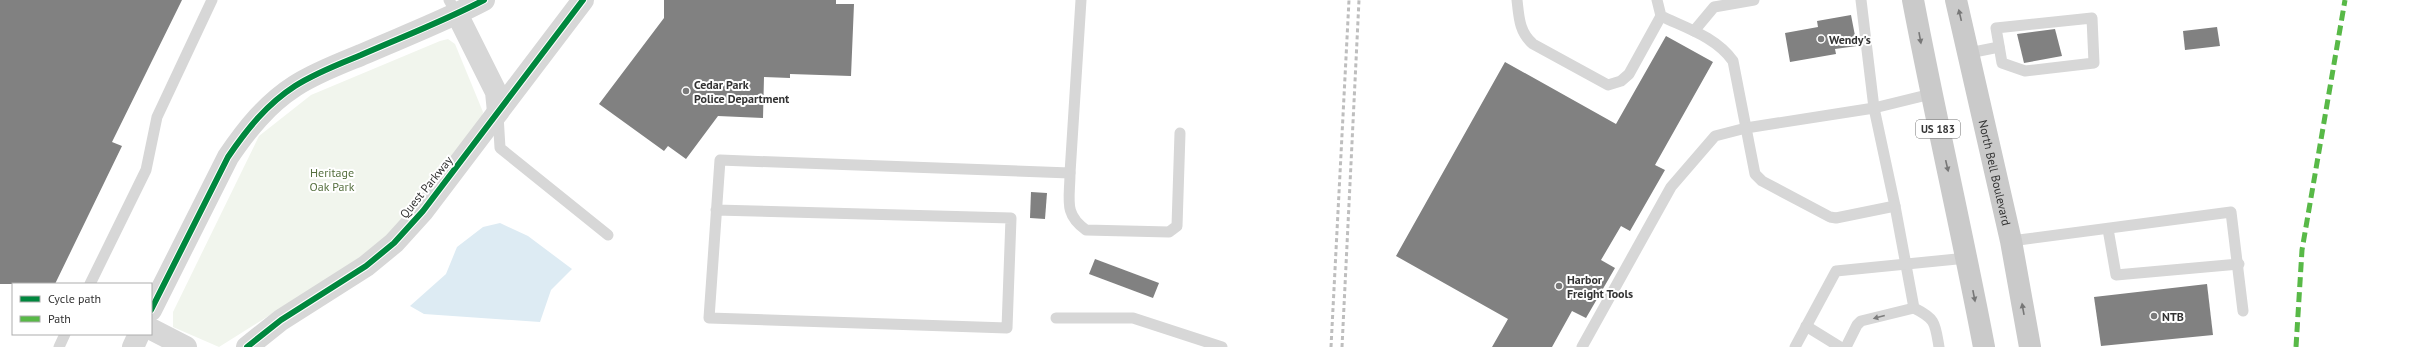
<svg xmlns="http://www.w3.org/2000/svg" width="2416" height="347" font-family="'PT Sans',sans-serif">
	<rect width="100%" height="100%" fill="#fff"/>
	<polygon fill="#f1f5ed" points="448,39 455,44 483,112 481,120 400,227 358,260 219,347 173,327 173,312 259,136 311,95 440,41"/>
	<polygon fill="#ddebf3" points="500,223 528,236 572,269 551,290 540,322 424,314 410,306 446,274 457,247 483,227"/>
	<g fill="#818181">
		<polygon points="0,0 182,0 112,142 122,146 55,284 0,284"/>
		<polygon points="664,0 836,0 836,4 854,4 851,76 790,74 790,78 764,77 763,118 718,116 686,159 668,146 664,151 599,104 664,18"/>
		<polygon points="1851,15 1857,46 1835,49 1836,54 1790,62 1785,33 1818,27 1817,21"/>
		<polygon points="2217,27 2220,46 2185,50 2183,31"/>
		<polygon points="2055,29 2062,56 2024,63 2017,34"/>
		<polygon points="1666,36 1713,62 1655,165 1665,170 1630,231 1621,226 1601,260 1615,268 1586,318 1572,311 1552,347 1492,347 1508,319 1396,256 1505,62 1616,124"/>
		<polygon points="1031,192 1047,193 1045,219 1030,218"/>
		<polygon points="1095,259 1159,283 1153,298 1089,274"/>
		<polygon points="2207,284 2213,335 2101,346 2094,297"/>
	</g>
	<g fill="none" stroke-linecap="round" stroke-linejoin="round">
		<g stroke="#d7d7d7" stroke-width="11">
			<polyline points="449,0 457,14"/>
			<path d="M 1517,0 C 1519,17 1519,32 1533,44 L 1608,85 L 1621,81 L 1629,74 L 1661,16"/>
			<path d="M 1657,0 L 1661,16 C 1686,28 1716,37 1733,61 L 1755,174 L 1762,181 L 1830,217 L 1836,218 L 1895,206 L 1874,108 L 1861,0"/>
			<polygon points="2092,18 2094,63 2025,71 2002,63 1996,28"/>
			<polyline points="1694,31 1714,7 1754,0"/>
			<polyline points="1969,53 1999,47"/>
			<polyline points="498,115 500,148 608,235"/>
			<path d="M 1070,173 C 1070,199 1063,214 1086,230 L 1169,232 L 1177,226 L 1180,133"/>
			<path d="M 1895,206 L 1914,308 C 1936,319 1935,323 1939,347"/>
			<polyline points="716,210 1011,218 1007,328 709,318 720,160 1070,173 1081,0"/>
			<polyline points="2108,229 2116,275 2239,264"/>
			<polyline points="2011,241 2231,212 2243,311"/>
			<polyline points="90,284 146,170 157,117 212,0"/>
			<polyline points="1056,318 1133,318 1222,347"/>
			<polyline points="1806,326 1840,347"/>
			<polyline points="59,347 65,334"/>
			<polyline points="1582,347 1671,187 1715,136 1746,128 1874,108 1931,94"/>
			<polyline points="1795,347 1836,271 1967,258"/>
			<polyline points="1846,347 1857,325 1861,321 1914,308"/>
		</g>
		<g stroke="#d7d7d7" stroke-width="22">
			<polyline points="457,14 496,92 498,112"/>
			<path d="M 151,310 L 228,157 C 247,129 267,104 295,86 C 315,73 339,64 361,55 C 402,37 444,21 484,0"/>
			<polyline points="151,329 186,347"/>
			<polyline points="133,347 139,334"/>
			<polyline points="247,347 281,320 366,266 394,243 423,211 583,0"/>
		</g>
		<g stroke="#cacaca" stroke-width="22">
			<path d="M 1913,0 C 1935,116 1962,231 1984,347"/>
			<path id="s1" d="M 1956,0 L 2011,241 L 2030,347"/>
		</g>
		<g stroke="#bebebe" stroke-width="3" stroke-dasharray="4 3" stroke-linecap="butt">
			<polyline points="1331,347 1349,0"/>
			<polyline points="1342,347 1359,0"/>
		</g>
		<polyline stroke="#58b947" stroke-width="5" stroke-dasharray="10 5" stroke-linecap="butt" points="2296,347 2302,250 2345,0"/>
		<defs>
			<g id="cycleway">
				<path d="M 151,310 L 228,157 C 247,129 267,104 295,86 C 315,73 339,64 361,55 C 402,37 444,21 484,0"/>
				<polyline points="247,347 281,320 366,266 394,243 423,211 583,0"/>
			</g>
		</defs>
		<use href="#cycleway" stroke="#fff" stroke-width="8"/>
		<use href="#cycleway" stroke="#00873e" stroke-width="6"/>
	</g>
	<defs><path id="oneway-solid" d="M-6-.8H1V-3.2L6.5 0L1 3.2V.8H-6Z"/></defs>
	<g fill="#777">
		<use href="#oneway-solid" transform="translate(1960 15) rotate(-103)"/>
		<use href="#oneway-solid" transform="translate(1920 38) rotate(80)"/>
		<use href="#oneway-solid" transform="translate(1947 166) rotate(77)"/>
		<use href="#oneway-solid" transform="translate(1974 296) rotate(79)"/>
		<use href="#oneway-solid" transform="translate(2023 309) rotate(-100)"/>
	</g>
	<use fill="#7d7d7d" href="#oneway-solid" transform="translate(1879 317) rotate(165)"/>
	<g fill="#7a7a7a" stroke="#fff" stroke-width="1.5">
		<circle cx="1821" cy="39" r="4"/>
		<circle cx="686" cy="91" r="4"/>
		<circle cx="1559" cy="286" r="4"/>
		<circle cx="2154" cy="316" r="4"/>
	</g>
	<g text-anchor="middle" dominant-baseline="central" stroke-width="4" stroke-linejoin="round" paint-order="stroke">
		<rect fill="#fff" stroke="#707070" stroke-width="1" x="1916" y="120" width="44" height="18" rx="3"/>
		<g font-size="11" font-weight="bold" fill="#333">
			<text x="1938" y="129">US 183</text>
		</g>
		<g font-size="12" font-weight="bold" fill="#333" stroke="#fff" text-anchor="start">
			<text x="1829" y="39">Wendy's</text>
			<text x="694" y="84">Cedar Park<tspan x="694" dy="14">Police Department</tspan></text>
			<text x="1567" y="279">Harbor<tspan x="1567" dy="14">Freight Tools</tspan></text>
			<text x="2162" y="316">NTB</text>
		</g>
		<g font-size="12" fill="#56703f" stroke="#fff">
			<text x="332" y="172">Heritage<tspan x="332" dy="14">Oak Park</tspan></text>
		</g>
		<g font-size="12" fill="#333" stroke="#fff">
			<text stroke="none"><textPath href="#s1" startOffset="177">North Bell Boulevard</textPath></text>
			<text transform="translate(426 187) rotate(-51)">Quest Parkway</text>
		</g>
	</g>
	<rect x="12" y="283" width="140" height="52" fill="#ffffff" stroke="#adadad"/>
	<rect x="20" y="296" width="20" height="6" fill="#00873e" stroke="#adadad"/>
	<text x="48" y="303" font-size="12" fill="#333333">Cycle path</text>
	<rect x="20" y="316" width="20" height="6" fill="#58b947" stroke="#adadad"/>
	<text x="48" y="323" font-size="12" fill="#333333">Path</text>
</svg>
